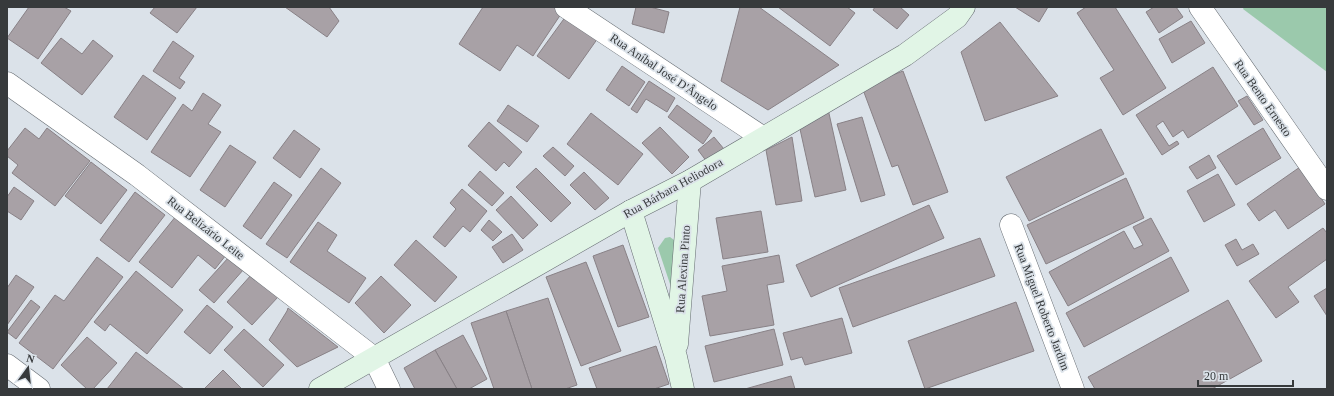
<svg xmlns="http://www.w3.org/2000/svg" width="1334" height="396" font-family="Georgia,serif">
	<rect width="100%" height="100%" fill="#dbe2e9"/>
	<g fill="#9bc9ac">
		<polygon points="1244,7 1327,7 1327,72 1243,9"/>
		<polygon points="670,237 674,240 674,296 658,248 665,238"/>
	</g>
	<g fill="#a8a1a6" stroke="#888186">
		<polygon points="29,7 64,7 71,11 38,59 7,38"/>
		<polygon points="155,7 197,7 177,33 150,13"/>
		<polygon points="285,7 329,7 339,21 327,37"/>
		<polygon points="483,7 557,7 563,11 533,56 517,45 500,71 459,44"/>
		<polygon points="636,7 650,7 669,12 664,33 632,24"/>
		<polygon points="740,7 759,7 839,65 768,110 721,81"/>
		<polygon points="778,7 847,7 855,13 830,46"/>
		<polygon points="875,7 900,7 909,15 897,29 873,10"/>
		<polygon points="1015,7 1048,7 1039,22"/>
		<polygon points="1086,7 1115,7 1166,88 1123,115 1100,78 1114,70 1077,13"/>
		<polygon points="1154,7 1176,7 1183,17 1159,33 1146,12"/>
		<polygon points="566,16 598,38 569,79 537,56"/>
		<polygon points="1191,21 1205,43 1172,63 1159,39"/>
		<polygon points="1000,22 1058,96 985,121 961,52"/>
		<polygon points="61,38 82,54 93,40 113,56 82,95 41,63"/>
		<polygon points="173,41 194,56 179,78 185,82 180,89 153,71"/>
		<polygon points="622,66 645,82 629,106 606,90"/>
		<polygon points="1213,67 1238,106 1188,138 1183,130 1173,137 1163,121 1156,126 1169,146 1177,141 1179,144 1162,155 1136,115"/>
		<polygon points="903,71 948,192 913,205 898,165 892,167 862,87"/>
		<polygon points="143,75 176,98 147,140 114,117"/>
		<polygon points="649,81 675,98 667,112 646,99 637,113 631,109"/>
		<polygon points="203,93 221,105 208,124 221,132 190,177 151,152 183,104 192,111"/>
		<polygon points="1247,96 1263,120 1254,125 1238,101"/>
		<polygon points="508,105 539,126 527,142 497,121"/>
		<polygon points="677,105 712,131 703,144 668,117"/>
		<polygon points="828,109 846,190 815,197 800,129"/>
		<polygon points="591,113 643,154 618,185 567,144"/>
		<polygon points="862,117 885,195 861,202 837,124"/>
		<polygon points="489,122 522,152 509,167 504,162 496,171 468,146"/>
		<polygon points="660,127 689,157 672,174 642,143"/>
		<polygon points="25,128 39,139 47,128 90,161 55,206 12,173 18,165 7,156 7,151"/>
		<polygon points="1263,128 1281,158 1236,185 1217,156"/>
		<polygon points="1101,129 1124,174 1029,221 1006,177"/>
		<polygon points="294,130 320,149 300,178 273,158"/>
		<polygon points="714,137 724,149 707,162 698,150"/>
		<polygon points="792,137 802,201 776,205 766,150"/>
		<polygon points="230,145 256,162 225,207 200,190"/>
		<polygon points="553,147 574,166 565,176 543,156"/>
		<polygon points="1209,155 1216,168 1197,179 1189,167"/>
		<polygon points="91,162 127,190 101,224 65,196"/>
		<polygon points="1300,167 1325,204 1288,229 1275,210 1259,221 1247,204"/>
		<polygon points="321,168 341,183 287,258 266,244"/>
		<polygon points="536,168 571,203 551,222 516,187"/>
		<polygon points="480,171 504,193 492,206 468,185"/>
		<polygon points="584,172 609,198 595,210 570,185"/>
		<polygon points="1218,174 1235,205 1204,222 1187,191"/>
		<polygon points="1126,178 1144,218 1046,264 1027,225"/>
		<polygon points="274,182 292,195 261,239 243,226"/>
		<polygon points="14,187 34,201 21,220 7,211 7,197"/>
		<polygon points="462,189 487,211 470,232 463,226 445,247 433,237 456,209 450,203"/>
		<polygon points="135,192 165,215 129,262 100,240"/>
		<polygon points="511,196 538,225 523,239 496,210"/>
		<polygon points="929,205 944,238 811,297 796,265"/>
		<polygon points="761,211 768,252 723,259 716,218"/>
		<polygon points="176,216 226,255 215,269 198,255 172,288 139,262"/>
		<polygon points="1151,218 1169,251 1068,306 1049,272 1124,231 1134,249 1143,245 1133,227"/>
		<polygon points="489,220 502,232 493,241 481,230"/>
		<polygon points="318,222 337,235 327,251 366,278 349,303 290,262"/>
		<polygon points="1323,228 1327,233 1327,259 1288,287 1299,302 1276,318 1249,281"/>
		<polygon points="512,234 523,250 503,263 492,247"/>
		<polygon points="980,238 995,276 853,327 839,288"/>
		<polygon points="1236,239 1242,250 1253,244 1259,254 1237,266 1225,245"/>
		<polygon points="416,240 457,277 435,302 394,265"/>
		<polygon points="623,245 649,317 618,327 593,256"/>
		<polygon points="779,255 784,282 767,285 774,325 710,336 702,296 727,291 722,266"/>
		<polygon points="97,257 123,277 53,369 19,343 55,295 64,301"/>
		<polygon points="229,257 244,269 214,303 199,290"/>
		<polygon points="1171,257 1189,291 1084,347 1066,313"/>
		<polygon points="586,262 621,351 581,366 546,277"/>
		<polygon points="136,271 183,310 147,354 110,324 105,331 94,322"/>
		<polygon points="252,274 278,297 252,325 227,302"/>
		<polygon points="16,275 34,287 7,325 7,288"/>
		<polygon points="381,276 411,305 384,333 355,303"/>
		<polygon points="1327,288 1327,316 1314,296"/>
		<polygon points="548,298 577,385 565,389 532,389 506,311"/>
		<polygon points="31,300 40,307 16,339 7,332"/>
		<polygon points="1228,300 1262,361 1212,389 1095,389 1088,377"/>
		<polygon points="1016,302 1034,351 925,389 908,341"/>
		<polygon points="207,305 233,327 210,354 184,332"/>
		<polygon points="288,308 338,347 297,367 269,340 287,311"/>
		<polygon points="506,311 532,389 494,389 471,323"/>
		<polygon points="842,318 852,353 805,365 802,357 791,360 783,333"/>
		<polygon points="244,329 284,365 263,387 224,350"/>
		<polygon points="774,329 783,365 714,382 705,346"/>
		<polygon points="463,335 487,379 469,389 457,389 435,350"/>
		<polygon points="87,337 117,363 93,389 87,389 61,365"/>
		<polygon points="656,346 669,384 654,389 597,389 589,368"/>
		<polygon points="435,350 457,389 415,389 404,368"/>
		<polygon points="136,352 184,389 107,389"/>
		<polygon points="223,370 242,389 204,389"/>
		<polygon points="791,376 795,389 745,389"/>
	</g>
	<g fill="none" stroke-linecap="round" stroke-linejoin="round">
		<defs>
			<g id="street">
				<polyline points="566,7 762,137"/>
				<polyline points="1200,7 1327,189"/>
				<polyline points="7,83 137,175 374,358 389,389"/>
				<polyline points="1011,225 1073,389"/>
				<polyline points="7,365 39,389"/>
			</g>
			<g id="secondary">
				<polyline points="631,211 676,357 683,389"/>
				<polyline points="677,344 690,181"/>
				<polyline points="320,389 631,211 690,181 905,55 957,17 964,7"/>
			</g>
		</defs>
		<use href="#street" stroke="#666c72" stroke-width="23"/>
		<use href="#secondary" stroke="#666c72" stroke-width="23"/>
		<use href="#street" stroke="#fff" stroke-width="22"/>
		<use href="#secondary" stroke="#e1f5e6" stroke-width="22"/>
	</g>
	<g text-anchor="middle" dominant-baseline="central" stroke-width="3.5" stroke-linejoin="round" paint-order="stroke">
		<g font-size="12" fill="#373a3c" stroke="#dbe2e9">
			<text transform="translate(664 72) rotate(34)">Rua Aníbal José D'Ângelo</text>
			<text transform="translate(1263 98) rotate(55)">Rua Bento Ernesto</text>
			<text transform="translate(673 188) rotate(-29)">Rua Bárbara Heliodora</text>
			<text transform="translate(206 228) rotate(38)">Rua Belizário Leite</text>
			<text transform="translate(683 269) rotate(-86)">Rua Alexina Pinto</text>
			<text transform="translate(1042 307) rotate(69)">Rua Miguel Roberto Jardim</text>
		</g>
	</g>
	<rect width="1334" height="396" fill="none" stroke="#373a3c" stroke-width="16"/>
	<g transform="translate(28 368) rotate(15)" stroke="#dbe2e9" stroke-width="3" paint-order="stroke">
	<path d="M0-3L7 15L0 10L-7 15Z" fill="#373a3c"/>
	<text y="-6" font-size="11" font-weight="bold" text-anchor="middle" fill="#373a3c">N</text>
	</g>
	<path d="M1198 380v6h95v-6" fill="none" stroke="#373a3c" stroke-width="2"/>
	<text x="1204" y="380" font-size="12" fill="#373a3c" stroke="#dbe2e9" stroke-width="3" paint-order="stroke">20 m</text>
</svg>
